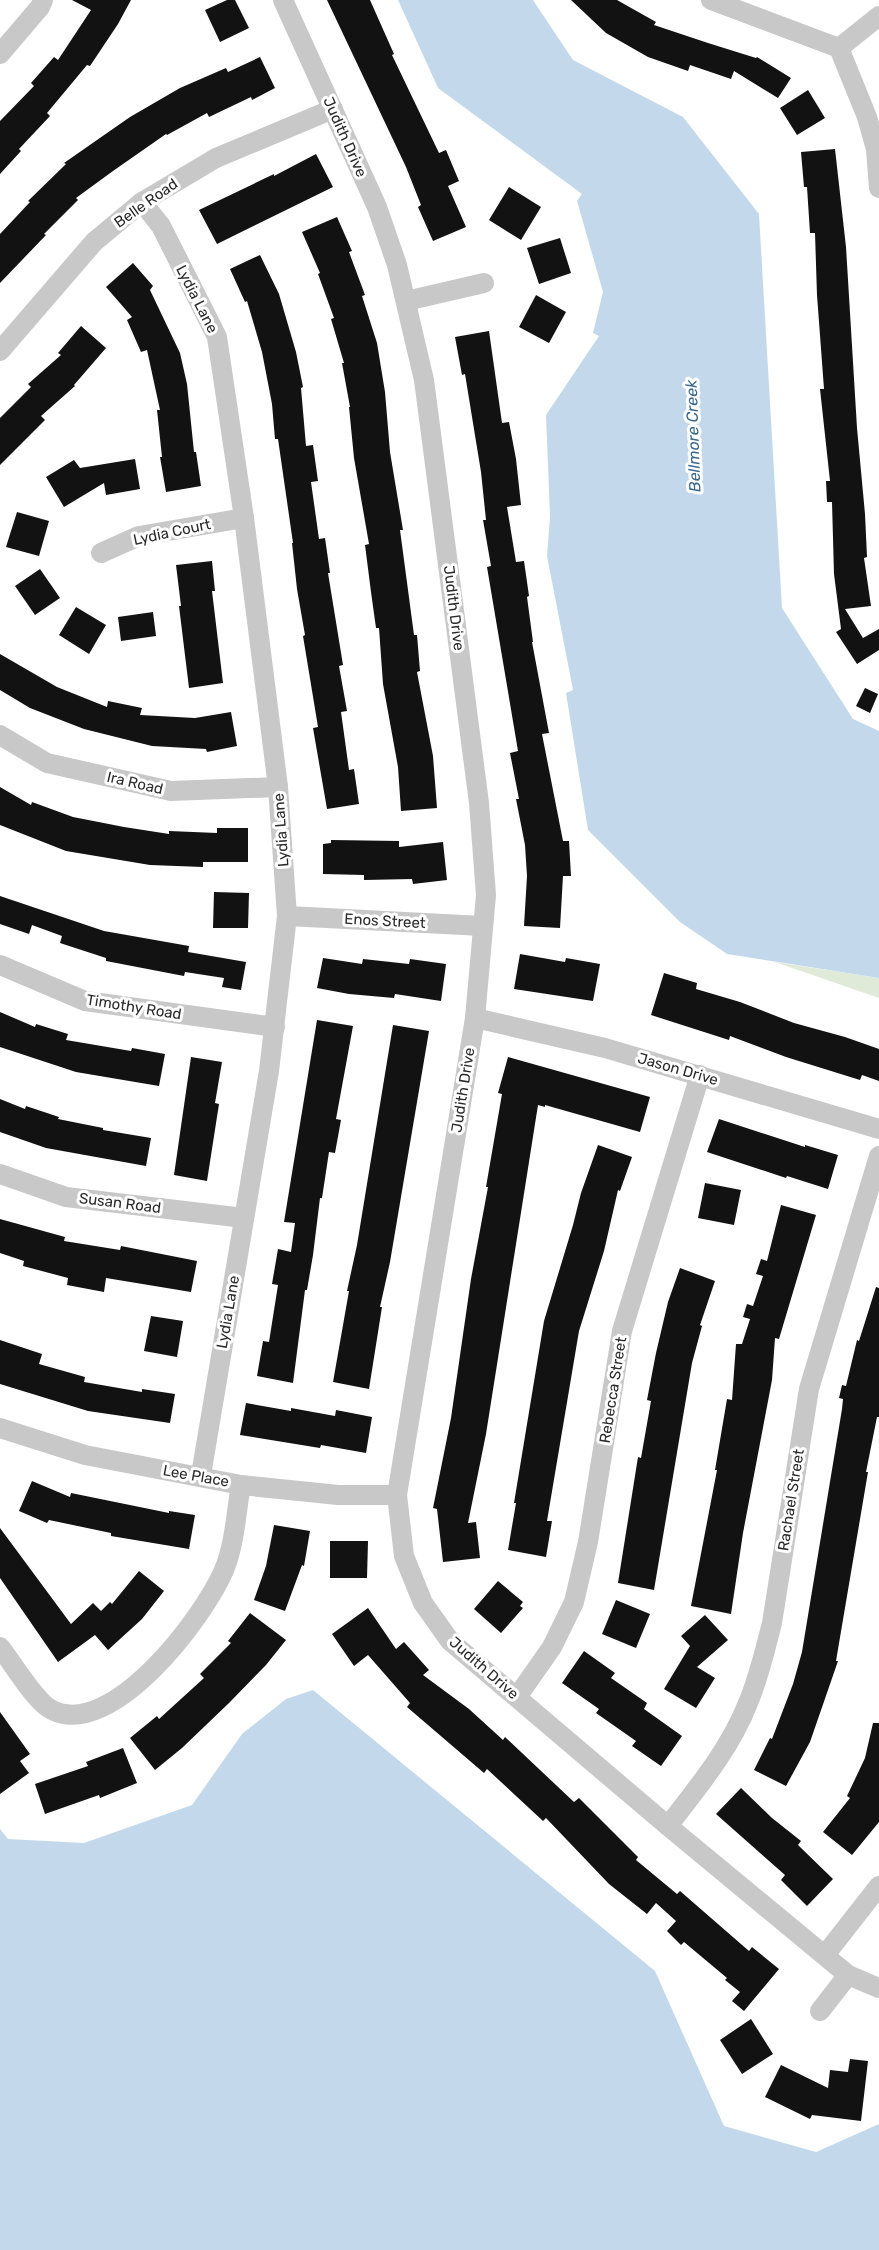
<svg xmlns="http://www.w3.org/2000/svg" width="879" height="2250" font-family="Rubik,sans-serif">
	<rect width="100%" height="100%" fill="#fff"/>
	<polygon fill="#e0ead8" points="775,962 879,978 879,998"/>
	<g fill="#c3d9eb">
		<polygon points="398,0 533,0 573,60 683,117 759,214 782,608 853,719 879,731 879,978 727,954 680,922 588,830 566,693 573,690 547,556 550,516 546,415 599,336 593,333 603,292 577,201 582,194 438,88"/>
		<polygon points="313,1690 655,1971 724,2126 816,2152 879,2124 879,2250 0,2250 0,1829 8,1839 84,1843 192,1805 242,1734 286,1699"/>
	</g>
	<g fill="#121212">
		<polygon points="72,0 131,0 118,24 90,66 87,65 47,113 50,116 19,149 21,151 0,174 0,121 34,86 31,83 54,57 58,60 91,10"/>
		<polygon points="227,0 235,0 249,28 220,42 205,10"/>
		<polygon points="327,0 370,0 394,54 392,55 439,153 446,150 459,181 448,186 466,227 433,241 418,207 421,205 406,167"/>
		<polygon points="571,0 617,0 656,22 654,25 708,43 756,58 757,57 791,78 778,98 734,71 731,79 690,65 688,71 648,57 606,33"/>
		<polygon points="260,57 275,88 252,100 251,97 209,117 207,113 167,135 166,134 113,171 76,198 78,200 44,234 46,235 0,283 0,234 30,202 28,201 66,164 64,163 130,117 180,88 226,68 228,72"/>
		<polygon points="808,90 825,118 797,135 780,108"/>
		<polygon points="835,149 846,247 857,428 865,514 867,557 864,558 871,606 845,609 863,638 879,629 879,650 857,664 836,632 841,629 834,574 832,502 827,502 826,481 830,481 820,389 824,389 817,295 815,233 810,233 807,187 804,187 801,152"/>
		<polygon points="316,154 333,187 217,244 199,210 274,174 274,176"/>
		<polygon points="509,187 541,207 521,240 489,220"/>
		<polygon points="337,217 352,251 349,252 365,295 362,296 377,343 385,392 390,452 403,530 400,530 414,635 417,635 420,671 417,672 433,756 437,808 401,811 398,767 383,684 379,628 376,628 371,592 365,545 369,544 354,458 349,407 350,407 342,363 344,363 331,319 334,318 318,274 320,273 302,232"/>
		<polygon points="560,238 571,273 539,284 527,248"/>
		<polygon points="260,255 279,294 296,352 303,387 301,388 306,446 313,445 318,481 311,482 319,539 325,538 330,573 328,573 343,665 339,666 347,711 341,712 349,770 354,769 359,804 327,809 313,728 318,727 303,636 305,635 297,589 292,543 293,543 278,439 275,439 272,404 262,352 247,301 245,302 230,269"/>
		<polygon points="133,263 153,286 150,290 180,353 187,384 194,452 196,452 201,486 166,492 160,457 162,457 157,410 160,410 147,350 141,352 127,320 132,317 106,287"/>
		<polygon points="536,295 566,312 549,343 519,327"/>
		<polygon points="81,326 106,348 74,385 75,386 41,416 45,420 0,465 0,418 31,387 28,384 61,355 58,353"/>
		<polygon points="489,331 502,423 509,422 516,459 521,505 507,507 516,562 524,561 529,596 527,597 533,642 532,642 549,733 542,734 563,841 569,841 571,876 563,876 560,928 524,926 527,876 525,845 516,799 519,799 510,753 518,751 487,567 491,566 483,520 486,520 481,472 465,374 462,375 455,337"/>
		<polygon points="135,459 140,489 106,495 104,483 64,507 46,477 74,460 80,468"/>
		<polygon points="17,512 49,521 39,556 6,547"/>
		<polygon points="212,561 215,591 212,591 223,683 189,688 179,606 181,606 176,565"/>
		<polygon points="40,569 60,598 35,615 15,586"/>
		<polygon points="76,607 106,625 89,654 59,635"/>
		<polygon points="153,612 156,636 121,641 118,617"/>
		<polygon points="0,654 57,687 107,707 108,701 142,708 140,715 195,718 231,712 237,746 207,752 206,749 152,746 84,729 30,708 0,690"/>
		<polygon points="865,688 878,694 870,713 856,706"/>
		<polygon points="0,787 31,805 32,802 73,817 124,827 169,834 169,831 217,833 217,828 248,828 248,862 203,862 203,867 150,865 66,851 0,825"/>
		<polygon points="331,840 399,841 399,847 443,842 447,880 413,884 412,879 364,880 364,875 323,874 323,844 331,843"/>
		<polygon points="214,892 249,893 248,928 213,928"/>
		<polygon points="0,896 104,931 189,946 188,952 246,962 241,990 222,987 224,978 185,972 184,976 106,961 106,958 60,943 62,936 32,925 29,934 0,924"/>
		<polygon points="520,954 565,962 566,958 600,964 593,1001 514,989"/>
		<polygon points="323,958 362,964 363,959 409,964 410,959 446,964 441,1001 395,994 394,998 349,994 317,988"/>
		<polygon points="664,973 697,983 696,989 740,1002 794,1023 845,1037 879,1049 879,1081 862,1075 860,1080 786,1057 730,1036 729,1040 651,1015"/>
		<polygon points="0,1012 35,1027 36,1024 68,1034 66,1040 131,1051 132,1048 165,1054 159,1086 76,1072 0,1047"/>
		<polygon points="317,1020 353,1026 336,1119 341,1120 335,1153 329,1152 322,1198 320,1198 313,1255 307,1290 305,1290 293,1383 257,1376 263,1341 269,1342 278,1285 272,1284 278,1249 291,1252 295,1223 284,1222"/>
		<polygon points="393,1025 429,1031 390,1262 380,1307 382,1307 369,1389 333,1382 349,1291 347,1291 357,1245"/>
		<polygon points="191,1057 222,1062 215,1103 219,1104 207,1181 174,1175"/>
		<polygon points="508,1057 650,1097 640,1132 545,1105 545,1107 538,1105 486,1434 468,1523 476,1522 480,1558 443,1562 437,1509 433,1508 451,1418 471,1279 488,1187 486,1187 502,1094 498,1093"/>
		<polygon points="0,1099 25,1109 26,1106 59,1117 58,1119 103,1128 103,1130 151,1138 146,1166 46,1148 0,1132"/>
		<polygon points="719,1119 805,1147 805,1145 838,1155 828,1189 787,1176 786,1178 707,1152"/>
		<polygon points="598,1145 632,1157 620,1191 618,1190 604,1251 579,1331 547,1521 552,1521 546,1557 508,1550 516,1503 514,1503 544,1321 573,1225 581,1193"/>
		<polygon points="705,1183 741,1190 734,1225 698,1218"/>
		<polygon points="781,1205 816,1215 779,1339 775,1338 772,1380 743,1533 731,1614 691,1606 717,1470 715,1470 727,1399 732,1400 736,1344 742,1344 750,1319 743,1317 747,1304 753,1306 763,1276 756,1274 761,1259 767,1261"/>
		<polygon points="0,1219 65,1237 64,1241 120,1250 121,1246 197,1261 191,1292 106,1278 104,1292 67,1285 68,1278 23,1266 24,1261 0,1253"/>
		<polygon points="680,1268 715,1281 700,1325 702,1326 692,1363 654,1590 618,1583 638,1457 641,1458 651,1401 647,1400 656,1353 668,1302"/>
		<polygon points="876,1287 879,1288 879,1417 877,1417 866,1472 868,1472 836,1661 838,1661 810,1742 786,1786 754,1770 770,1738 772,1739 793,1684 802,1652 842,1409 843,1399 839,1398 842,1385 846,1386 857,1340 859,1341"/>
		<polygon points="151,1316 183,1321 177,1357 144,1351"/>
		<polygon points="0,1340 42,1354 39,1364 85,1377 84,1382 142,1392 142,1389 175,1394 170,1423 88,1411 0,1384"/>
		<polygon points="246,1403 291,1411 291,1408 335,1416 336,1410 372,1417 366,1453 321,1445 320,1448 240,1435"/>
		<polygon points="32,1481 70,1497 71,1493 169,1513 169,1511 195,1515 189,1549 111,1536 111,1533 49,1520 47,1523 19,1511"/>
		<polygon points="274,1525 310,1531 304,1566 302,1565 285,1611 254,1600 266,1566"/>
		<polygon points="0,1528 71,1624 93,1603 101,1611 110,1602 112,1604 139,1571 164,1591 142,1619 108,1650 95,1635 58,1662 0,1578"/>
		<polygon points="330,1541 368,1541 367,1578 330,1578"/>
		<polygon points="498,1581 523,1602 520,1606 523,1608 501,1633 474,1609"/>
		<polygon points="616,1600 650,1614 636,1648 602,1634"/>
		<polygon points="368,1608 396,1649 404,1642 429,1670 423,1675 469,1709 503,1740 505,1737 574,1802 579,1798 638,1857 636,1860 677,1894 680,1891 749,1951 752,1947 779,1969 744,2011 732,2001 740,1992 725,1980 727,1978 684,1942 681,1945 667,1931 676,1921 656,1903 647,1914 609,1884 546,1818 543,1821 487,1769 484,1773 407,1707 410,1703 368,1655 354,1666 332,1634"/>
		<polygon points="250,1613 286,1640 266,1665 229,1703 182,1748 155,1770 130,1738 157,1716 159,1719 204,1678 200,1674 231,1643 228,1641"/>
		<polygon points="705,1615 728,1640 697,1667 715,1678 696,1708 664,1689 690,1646 681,1636"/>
		<polygon points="584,1651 615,1673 611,1678 647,1703 644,1709 682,1736 661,1766 632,1746 636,1741 596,1713 599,1709 562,1683"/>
		<polygon points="0,1712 30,1754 20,1761 29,1773 0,1794"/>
		<polygon points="873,1723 879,1723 879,1822 852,1855 823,1832 850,1798 847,1796 865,1758"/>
		<polygon points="123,1748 137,1783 100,1798 99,1795 45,1814 35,1784 88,1766 86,1762"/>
		<polygon points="741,1788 772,1818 801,1841 798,1845 833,1879 807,1906 781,1880 785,1875 716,1814"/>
		<polygon points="751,2019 773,2054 742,2074 720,2040"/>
		<polygon points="850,2059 868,2061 861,2121 812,2115 810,2119 765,2097 781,2065 828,2088 830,2070 848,2072"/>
	</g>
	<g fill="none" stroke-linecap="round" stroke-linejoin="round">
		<g stroke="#c8c8c8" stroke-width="20">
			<polyline points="283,0 377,207 397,265 424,380 479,803 486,895 475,1018 397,1495 404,1556 423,1603 450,1641 668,1826 848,1975 879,1988"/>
			<polyline points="711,0 839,48 879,16"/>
			<polyline points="839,48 867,117 876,149 879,188"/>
			<polyline points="0,54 40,7 43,0"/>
			<polyline points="142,202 161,226 217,337 244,518 278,787 287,916 269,1071 201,1475"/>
			<polyline points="406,301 484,283"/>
			<polyline points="0,351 94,242 142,202 216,158 333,109"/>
			<polyline points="101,553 139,536 244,518"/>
			<polyline points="0,735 47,763 171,791 278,787"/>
			<polyline points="287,916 483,926"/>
			<polyline points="0,965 85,1001 275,1027"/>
			<polyline points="475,1018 605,1048 879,1129"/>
			<polyline points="0,1174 66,1197 244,1218"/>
			<polyline points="0,1428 85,1455 241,1485 338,1495 397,1495"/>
			<path d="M 0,1647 C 12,1662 36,1703 52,1710 C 112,1740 204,1617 224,1570 C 235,1544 236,1512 241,1485"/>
			<polyline points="517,1697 552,1647 574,1602 588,1542 622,1331 700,1075"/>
			<path d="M 668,1826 C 698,1787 730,1749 748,1703 C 759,1677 765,1650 772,1623 L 809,1389 L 879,1156"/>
			<polyline points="825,1955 879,1886"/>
			<polyline points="820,2011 848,1975"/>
		</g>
	</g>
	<g text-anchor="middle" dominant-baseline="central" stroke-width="6" stroke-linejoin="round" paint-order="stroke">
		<g font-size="15" fill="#2b2b2b" stroke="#fff">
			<text transform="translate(345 137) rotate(66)">Judith Drive</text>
			<text transform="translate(146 203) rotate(-35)">Belle Road</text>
			<text transform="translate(197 299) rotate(63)">Lydia Lane</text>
			<text transform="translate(172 532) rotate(-12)">Lydia Court</text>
			<text transform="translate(454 608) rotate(83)">Judith Drive</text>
			<text transform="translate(135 783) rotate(13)">Ira Road</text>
			<text transform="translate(281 830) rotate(-94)">Lydia Lane</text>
			<text transform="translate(385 921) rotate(3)">Enos Street</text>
			<text transform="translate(134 1007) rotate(9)">Timothy Road</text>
			<text transform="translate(678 1069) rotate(16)">Jason Drive</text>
			<text transform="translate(463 1090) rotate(-81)">Judith Drive</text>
			<text transform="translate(120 1203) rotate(7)">Susan Road</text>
			<text transform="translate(228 1312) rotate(-80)">Lydia Lane</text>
			<text transform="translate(613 1390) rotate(-81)">Rebecca Street</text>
			<text transform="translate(196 1476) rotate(10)">Lee Place</text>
			<text transform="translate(791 1500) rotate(-81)">Rachael Street</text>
			<text transform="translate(484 1668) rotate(41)">Judith Drive</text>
		</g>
		<g font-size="16" font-style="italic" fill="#39678e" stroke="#fff">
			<text transform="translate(693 436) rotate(-92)">Bellmore Creek</text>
		</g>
	</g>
</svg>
